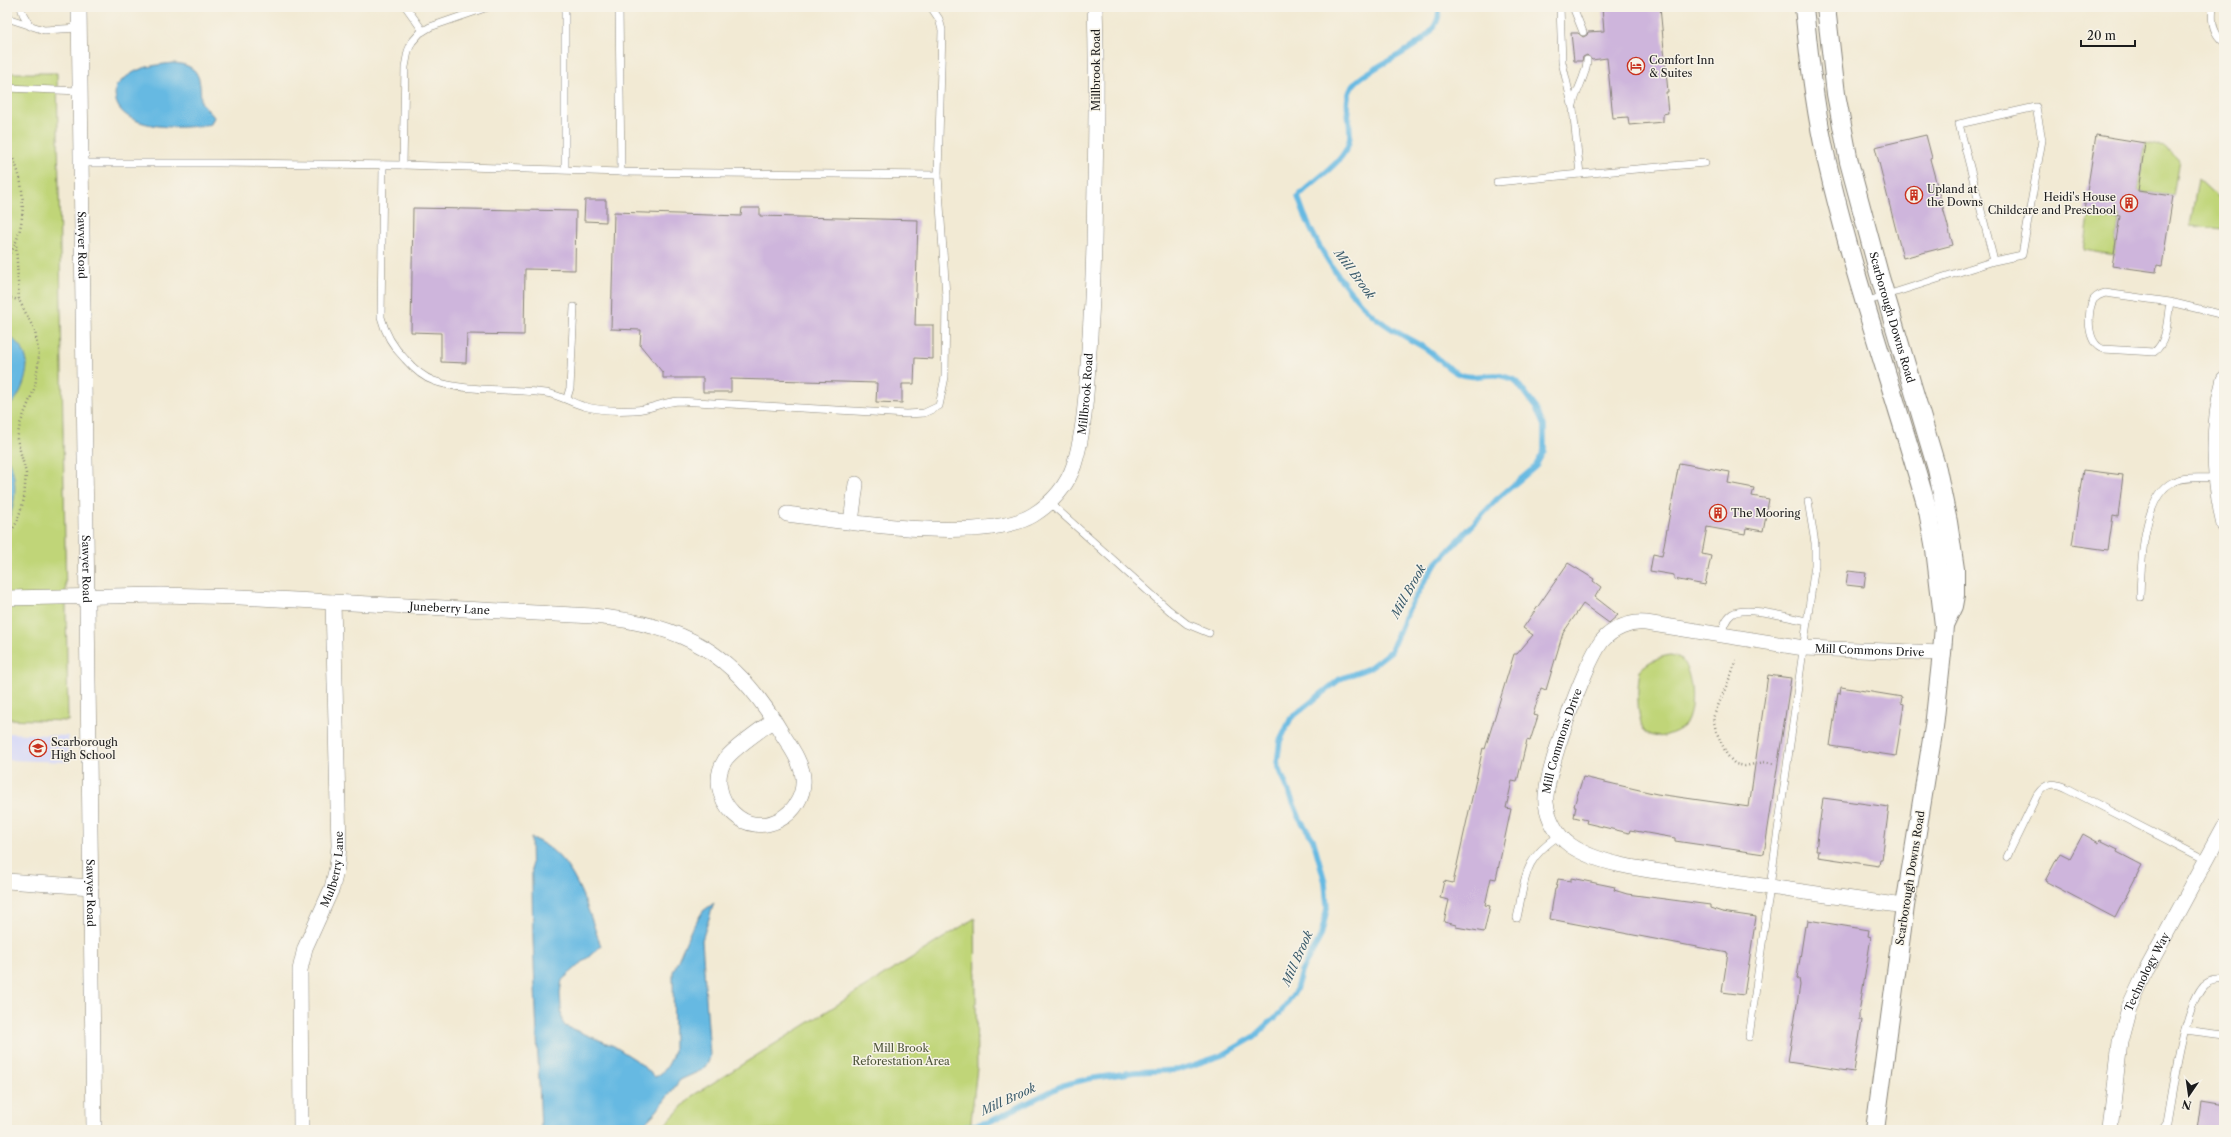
<svg xmlns="http://www.w3.org/2000/svg" width="2231" height="1137" font-family="'Libre Caslon Text',serif">
	<rect width="100%" height="100%" fill="#f7f3e8"/>
	<filter id="ink" filterUnits="userSpaceOnUse"><feTurbulence type="fractalNoise" baseFrequency=".025" numOctaves="2"/><feDisplacementMap in="SourceGraphic" scale="8" xChannelSelector="R" yChannelSelector="G"/><feConvolveMatrix kernelMatrix="1 2 1 2 8 2 1 2 1" color-interpolation-filters="sRGB"/></filter>
	<filter id="wash" filterUnits="userSpaceOnUse"><feTurbulence type="fractalNoise" baseFrequency=".012" numOctaves="4" result="noise"/><feDisplacementMap in="SourceGraphic" scale="16" xChannelSelector="R" yChannelSelector="G"/><feGaussianBlur stdDeviation="0.9" result="paint"/><feColorMatrix in="noise" values="0 0 0 0 0 0 0 0 0 0 0 0 0 0 0 0 0 1.4 0 .05"/><feComposite in="paint" operator="in"/></filter>
	<g filter="url(#wash)">
		<rect width="100%" height="100%" fill="#f2ead4"/>
		<polygon fill="#d6d8f8" points="7,733 68,736 69,762 7,760"/>
		<g fill="#c0d578" stroke="#6e784a">
			<polygon points="7,73 57,73 68,721 7,719"/>
			<polygon points="2145,143 2165,147 2179,160 2173,196 2138,191"/>
			<polygon points="2198,179 2224,203 2224,229 2190,226"/>
			<polygon points="2107,213 2120,215 2114,255 2084,250 2089,217 2106,219"/>
			<path d="M 1671,655 C 1674,656 1678,657 1680,658 C 1693,671 1696,712 1684,726 C 1680,730 1673,733 1667,735 C 1659,738 1651,737 1644,731 C 1636,714 1637,689 1640,670 C 1649,661 1658,657 1671,655 Z"/>
			<polygon points="975,918 977,1068 970,1130 660,1130 692,1096"/>
		</g>
		<g fill="#66b9e2" stroke="#416a7f">
			<path d="M 173,63 C 201,65 200,79 201,102 L 214,117 L 211,124 C 184,130 106,132 116,86 C 135,67 148,66 173,63 Z"/>
			<path d="M 7,334 C 14,339 24,349 26,358 C 30,371 20,401 7,407 Z"/>
			<path d="M 7,458 C 18,474 17,505 7,521 Z"/>
			<path d="M 531,838 C 575,854 586,906 601,946 L 562,980 L 560,993 L 562,1021 L 565,1026 L 614,1046 L 636,1060 L 655,1077 C 665,1073 672,1060 674,1050 L 673,972 L 691,930 L 703,911 L 714,903 L 702,940 L 710,1056 L 708,1063 L 702,1070 L 680,1080 L 656,1112 L 638,1130 L 541,1130 L 533,939 Z"/>
		</g>
		<g fill="none" stroke-linecap="round" stroke-linejoin="round">
			<path stroke="#66b9e2" stroke-width="5.5" d="M 951,1130 L 989,1122 L 1063,1085 L 1088,1079 L 1135,1072 L 1178,1070 L 1223,1055 L 1254,1037 L 1280,1013 L 1296,990 L 1301,972 L 1321,936 L 1327,908 L 1325,882 L 1313,839 L 1300,819 L 1277,763 L 1280,741 L 1291,718 L 1340,679 L 1369,668 L 1391,651 L 1407,611 L 1434,566 L 1497,499 L 1535,467 L 1544,451 L 1544,426 L 1536,408 L 1515,380 C 1509,378 1501,375 1495,375 C 1480,375 1474,379 1459,374 C 1446,369 1436,355 1425,348 C 1408,338 1389,329 1374,316 C 1340,286 1312,240 1298,197 C 1313,179 1343,165 1349,142 C 1354,123 1339,101 1355,83 C 1378,59 1442,46 1439,7"/>
		</g>
		<g id="blocks">
			<g fill="#ceb5dc">
				<polygon points="1602,7 1660,7 1668,92 1666,92 1668,113 1663,114 1663,122 1629,125 1628,117 1613,118 1607,58 1592,60 1587,55 1583,57 1582,61 1574,61 1571,33 1578,33 1583,37 1587,35 1588,32 1604,31"/>
				<polygon points="1926,135 1932,158 1930,159 1953,245 1903,258 1875,147"/>
				<polygon points="2096,135 2145,143 2138,191 2173,196 2162,266 2157,265 2156,272 2112,266 2120,216 2084,210"/>
				<polygon points="585,200 606,200 606,222 584,221"/>
				<polygon points="413,208 576,211 575,270 525,269 524,335 467,334 466,363 441,362 441,333 411,332"/>
				<polygon points="742,208 760,208 760,216 918,220 915,325 933,325 933,359 915,358 914,384 902,384 902,403 876,402 877,383 731,379 731,392 703,392 703,378 663,378 663,373 640,345 641,330 611,329 614,212 741,216"/>
				<polygon points="1679,463 1730,472 1728,483 1754,488 1752,496 1769,499 1763,531 1746,528 1745,534 1707,527 1702,554 1711,556 1705,585 1674,579 1674,575 1650,571 1653,554 1662,556"/>
				<polygon points="2083,470 2123,475 2118,517 2113,516 2108,550 2072,545"/>
				<polygon points="1568,563 1594,579 1593,581 1601,587 1595,597 1618,615 1609,623 1583,604 1563,633 1546,690 1541,688 1533,715 1538,716 1530,741 1527,740 1517,782 1512,781 1506,808 1511,809 1496,879 1491,878 1485,905 1490,906 1484,932 1456,927 1456,925 1444,922 1449,900 1440,898 1444,881 1453,883 1483,748 1485,749 1514,654 1517,654 1533,635 1523,628"/>
				<polygon points="1848,571 1866,573 1864,587 1846,585"/>
				<polygon points="1768,675 1791,678 1764,854 1675,841 1675,838 1630,830 1629,833 1586,823 1587,820 1574,817 1576,806 1574,806 1583,777 1657,794 1749,807"/>
				<polygon points="1841,687 1902,697 1901,703 1904,704 1896,756 1830,746 1838,693 1840,694"/>
				<polygon points="1823,798 1889,807 1882,859 1880,859 1879,866 1818,857 1819,850 1816,850"/>
				<polygon points="2083,834 2099,843 2100,840 2118,849 2117,852 2142,865 2115,918 2045,881 2060,853 2070,858"/>
				<polygon points="1571,878 1615,887 1614,890 1627,894 1710,905 1710,908 1722,912 1756,917 1744,995 1722,992 1728,953 1550,919 1555,889 1556,889 1558,879 1571,881"/>
				<polygon points="1808,920 1869,930 1868,936 1871,937 1859,1013 1859,1020 1862,1020 1854,1072 1788,1062 1800,985 1799,979 1797,978 1805,926 1807,927"/>
				<polygon points="2201,1101 2224,1105 2224,1130 2197,1130"/>
			</g>
		</g>
	</g>
	<g filter="url(#ink)">
		<use href="#blocks" fill-opacity="0" stroke="#878378" stroke-width="1"/>
		<g fill="none" stroke-linecap="round" stroke-linejoin="round">
			<defs>
				<g id="service">
					<polyline points="21,7 23,14 30,26"/>
					<polyline points="406,7 423,31"/>
					<polyline points="619,7 621,172"/>
					<polyline points="1573,7 1583,32"/>
					<path d="M 2213,7 C 2211,21 2213,34 2224,42"/>
					<polyline points="7,18 44,30 79,28"/>
					<polyline points="7,88 80,91"/>
					<path d="M 1573,105 C 1576,90 1587,75 1587,60"/>
					<polyline points="80,163 219,163 403,165 621,172 938,175"/>
					<path d="M 383,165 L 381,317 C 385,333 393,347 405,359 C 413,368 422,377 434,381 C 463,392 513,388 546,393 C 559,395 570,402 583,406 C 598,410 618,411 634,410 C 650,410 661,402 679,401 L 907,414 L 924,413 L 939,406 L 945,377 L 946,296 L 938,175 L 942,30 L 939,19 L 931,7"/>
					<polyline points="403,165 405,67 408,51 412,42 420,33 430,27 488,7"/>
					<polyline points="565,169 565,7"/>
					<polyline points="1580,174 1705,163"/>
					<polyline points="1497,182 1580,174 1573,109 1562,62 1560,7"/>
					<polyline points="1865,302 1994,261 1959,124 2036,107 2042,140 2022,255 1994,261"/>
					<path d="M 2170,302 C 2167,318 2168,342 2154,352 L 2103,349 C 2087,344 2086,311 2094,299 C 2097,296 2101,294 2105,293 L 2170,302 L 2224,315"/>
					<polyline points="567,398 570,388 574,307"/>
					<polyline points="1050,503 1169,610 1187,624 1209,633"/>
					<path d="M 2140,597 C 2141,567 2142,497 2173,482 C 2184,476 2203,478 2216,478"/>
					<path d="M 1721,636 C 1723,628 1725,619 1732,614 C 1745,605 1791,618 1807,621"/>
					<path d="M 2007,857 L 2037,795 C 2046,782 2054,782 2068,789 L 2206,860"/>
					<path d="M 1517,918 C 1526,877 1522,860 1560,835"/>
					<polyline points="2185,1030 2224,1035"/>
					<polyline points="1749,1037 1815,565 1815,543 1808,501"/>
					<path d="M 2162,1130 L 2167,1123 C 2173,1091 2183,1008 2204,985 C 2210,980 2217,979 2224,980"/>
				</g>
				<g id="minor">
					<path id="s1" d="M 79,7 L 94,1130"/>
					<path d="M 2224,379 C 2211,426 2213,478 2224,525"/>
					<path id="s2" d="M 787,514 C 845,522 985,544 1033,515 C 1052,503 1067,486 1074,465 C 1084,433 1086,398 1088,365 C 1091,324 1093,285 1094,244 C 1095,165 1098,86 1095,7"/>
					<polyline points="851,522 856,484"/>
					<path id="s3" d="M 7,598 L 161,595 L 240,597 L 593,616 C 683,624 735,653 781,732 C 789,745 802,762 803,778 C 806,814 761,841 733,813 C 719,799 714,777 725,760 C 733,748 762,729 774,720"/>
					<polyline points="7,881 91,887"/>
					<path id="s4" d="M 1905,906 C 1837,897 1769,887 1701,877 C 1661,871 1603,868 1570,845 C 1557,836 1548,819 1546,803 C 1543,778 1585,662 1602,641 C 1612,629 1630,621 1646,623 L 1804,648 L 1942,653"/>
					<path id="s5" d="M 301,1130 L 300,970 L 305,948 L 332,888 L 337,867 L 339,846 L 333,602"/>
					<path id="s6" d="M 2110,1130 L 2120,1042 L 2129,1008 L 2147,969 L 2224,827"/>
				</g>
				<g id="tertiary">
					<path d="M 1804,7 C 1809,59 1815,111 1827,162 C 1854,280 1895,394 1928,511 L 1935,549 L 1944,625 L 1942,653 L 1934,727 L 1905,906 L 1875,1130"/>
					<path id="s7" d="M 1826,7 L 1836,94 L 1849,162 L 1879,274 L 1937,469 L 1948,522 L 1955,569 L 1955,595 L 1953,606 L 1944,625"/>
				</g>
			</defs>
			<use href="#service" stroke="#878378" stroke-width="8"/>
			<use href="#minor" stroke="#878378" stroke-width="16"/>
			<use href="#tertiary" stroke="#878378" stroke-width="20"/>
			<g stroke="#878378" stroke-width="2.5" stroke-dasharray="1 3" stroke-linecap="butt">
				<path d="M 7,149 C 28,177 28,231 7,258"/>
				<polyline points="7,297 19,300"/>
				<polyline points="7,538 17,522 24,499 26,473 17,439 20,424 35,387 39,356 35,331 19,300 16,243"/>
				<polyline points="1737,660 1713,718 1716,731 1727,755 1735,764 1745,766 1765,762 1775,764"/>
			</g>
			<use href="#service" stroke="#fff" stroke-width="7"/>
			<use href="#minor" stroke="#fff" stroke-width="15"/>
			<use href="#tertiary" stroke="#fff" stroke-width="18"/>
		</g>
	</g>
	<defs>
		<symbol id="hotel-ring" viewBox="-11 -11 22 22"><circle r="9.5" fill="#f7f3e8" stroke="#c8321e" stroke-width="1.5"/><path d="M-6-4.5h1.5V1H6V5H4.5V3h-9V5H-6ZM-4 0a1.8 1.8 0 1 1 3.6 0ZM.5 0V-2.5h3Q6-2.5 6 0Z" fill="#c8321e"/></symbol>
		<symbol id="building-ring" viewBox="-11 -11 22 22"><circle r="9.5" fill="#f7f3e8" stroke="#c8321e" stroke-width="1.5"/><path d="M-4-6H4V6H1V3H-1V6H-4ZM-2.5-4.3h1.7v1.8h-1.7ZM.8-4.3h1.7v1.8H.8ZM-2.5-1h1.7V.8h-1.7ZM.8-1h1.7V.8H.8Z" fill="#c8321e"/></symbol>
		<symbol id="school-ring" viewBox="-11 -11 22 22"><circle r="9.5" fill="#f7f3e8" stroke="#c8321e" stroke-width="1.5"/><path d="M0-5L7-2L0 1L-7-2ZM-4 1L0 2.5L4 1V4Q0 6-4 4Z" fill="#c8321e"/></symbol>
	</defs>
	<g fill-rule="evenodd">
		<use href="#hotel-ring" x="1626" y="56" width="20" height="20"/>
		<use href="#building-ring" x="1904" y="185" width="20" height="20"/>
		<use href="#building-ring" x="2119" y="193" width="20" height="20"/>
		<use href="#building-ring" x="1708" y="503" width="20" height="20"/>
		<use href="#school-ring" x="28" y="738" width="20" height="20"/>
	</g>
	<g text-anchor="middle" dominant-baseline="central" stroke-width="3" stroke-linejoin="round" paint-order="stroke">
		<g font-size="11" fill="#1c1c1c" stroke="#f7f3e8" text-anchor="start">
			<text x="1649" y="60">Comfort Inn<tspan x="1649" dy="13">&amp; Suites</tspan></text>
			<text x="1927" y="189">Upland at<tspan x="1927" dy="13">the Downs</tspan></text>
			<text x="2116" y="197" text-anchor="end">Heidi's House<tspan x="2116" dy="13">Childcare and Preschool</tspan></text>
			<text x="1731" y="513">The Mooring</text>
			<text x="51" y="742">Scarborough<tspan x="51" dy="13">High School</tspan></text>
		</g>
		<g font-size="11" fill="#1c1c1c" stroke="#f7f3e8">
			<text transform="translate(1096 70) rotate(-90)">Millbrook Road</text>
			<text stroke="none"><textPath href="#s1" startOffset="238">Sawyer Road</textPath></text>
			<text stroke="none"><textPath href="#s7" startOffset="318">Scarborough Downs Road</textPath></text>
			<text stroke="none"><textPath href="#s2" startOffset="387">Millbrook Road</textPath></text>
			<text stroke="none"><textPath href="#s1" startOffset="562">Sawyer Road</textPath></text>
			<text stroke="none"><textPath href="#s3" startOffset="443">Juneberry Lane</textPath></text>
			<text stroke="none"><textPath href="#s4" startOffset="839">Mill Commons Drive</textPath></text>
			<text stroke="none"><textPath href="#s4" startOffset="456">Mill Commons Drive</textPath></text>
			<text stroke="none"><textPath href="#s5" startOffset="267">Mulberry Lane</textPath></text>
			<text transform="translate(1910 878) rotate(-81)">Scarborough Downs Road</text>
			<text stroke="none"><textPath href="#s1" startOffset="886">Sawyer Road</textPath></text>
			<text stroke="none"><textPath href="#s6" startOffset="164">Technology Way</textPath></text>
		</g>
		<g font-size="11" fill="#4d5438" stroke="#f7f3e8">
			<text x="901" y="1048">Mill Brook<tspan x="901" dy="13">Reforestation Area</tspan></text>
		</g>
		<g font-size="12" font-style="italic" fill="#3a5b6b" stroke="#f7f3e8">
			<text transform="translate(1355 274) rotate(53)">Mill Brook</text>
			<text transform="translate(1408 591) rotate(-61)">Mill Brook</text>
			<text transform="translate(1297 958) rotate(-66)">Mill Brook</text>
			<text transform="translate(1008 1099) rotate(-25)">Mill Brook</text>
		</g>
	</g>
	<rect width="2231" height="1137" fill="none" stroke="#f7f3e8" stroke-width="24"/>
	<g transform="translate(2189 1095) rotate(193)" stroke="#f7f3e8" stroke-width="3" paint-order="stroke">
	<path d="M0-3L7 15L0 10L-7 15Z" fill="#1c1c1c"/>
	<text y="-6" font-size="11" font-weight="bold" text-anchor="middle" fill="#1c1c1c">N</text>
	</g>
	<path d="M2081 40v6h54v-6" fill="none" stroke="#1c1c1c" stroke-width="2"/>
	<text x="2087" y="40" font-size="12" fill="#1c1c1c" stroke="#f7f3e8" stroke-width="3" paint-order="stroke">20 m</text>
</svg>
